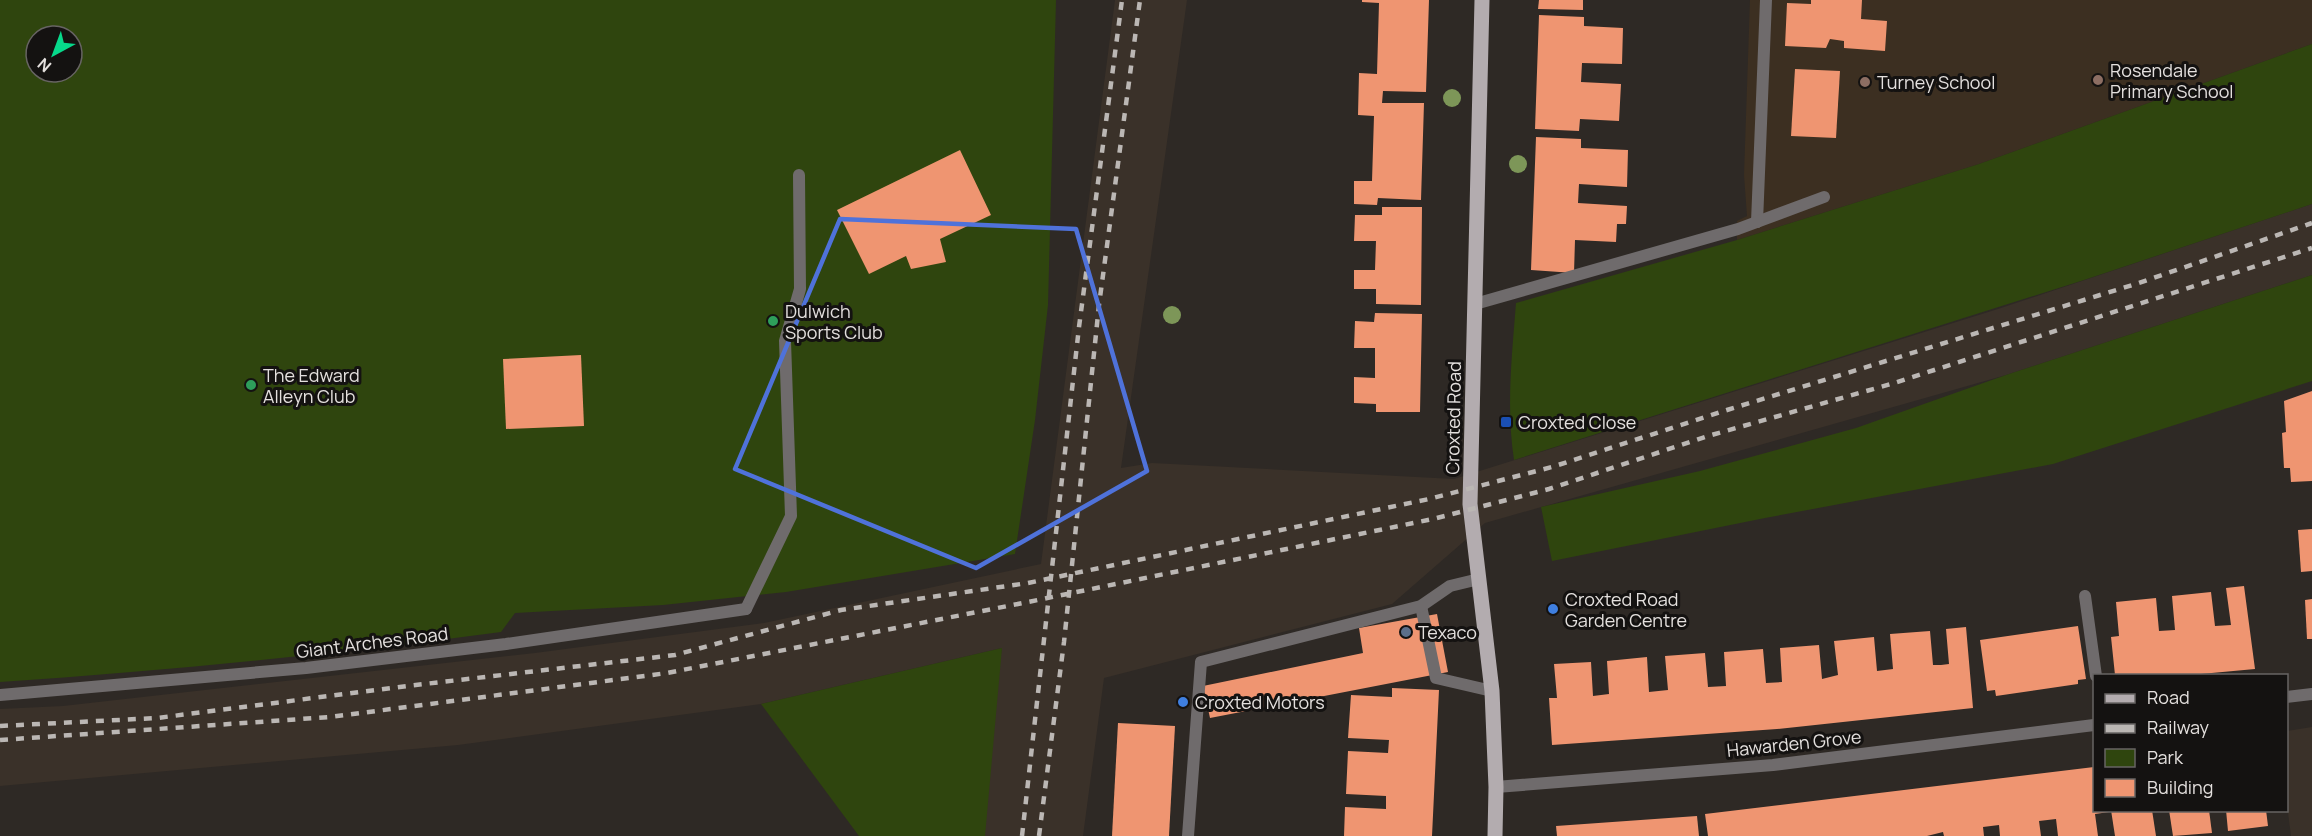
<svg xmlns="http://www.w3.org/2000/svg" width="2312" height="836" font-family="Manrope,sans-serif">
	<rect width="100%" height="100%" fill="#2e2925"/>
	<g fill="#3a3129">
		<polygon points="1115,0 1187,0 1121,468 1152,463 1454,479 1998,309 2312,204 2312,275 2006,375 1485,523 1392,604 1104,678 1083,836 970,836 1002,648 761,704 458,745 0,786 0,709 63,706 535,653 764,623 1041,564"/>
		<polygon points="2312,727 2312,836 2291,836 2286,797 2287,731"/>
	</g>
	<polygon fill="#3c2f21" points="1750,0 2312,0 2312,44 1979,164 1737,240 1737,221 1747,216 1744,175"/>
	<g fill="#2f450e" fill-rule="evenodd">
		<path d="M 0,0 L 1056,0 L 1048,305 L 1035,420 L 1015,554 L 786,592 L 663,605 L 515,613 L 501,632 C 335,654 167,671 0,682 ZM 36,36 L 72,36 L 72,72 L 36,72 Z"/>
		<path d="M 2312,44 L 2312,204 L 2084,280 L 1514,460 C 1506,408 1512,355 1516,303 L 1737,240 L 1979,164 Z"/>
		<polygon points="2312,275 2312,381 2053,464 1765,518 1552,561 1541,507 1700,471 1856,428 2006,375"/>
		<polygon points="1002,648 985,836 859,836 761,704"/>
	</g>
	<g fill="#ef9571">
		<polygon points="1362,0 1429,0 1426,92 1383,91 1382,103 1424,103 1421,200 1378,198 1377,205 1354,204 1354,181 1372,181 1374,116 1358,115 1359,73 1377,74 1379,3 1362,2"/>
		<polygon points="1539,0 1583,0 1583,10 1538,9"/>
		<polygon points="1811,0 1862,0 1861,19 1887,21 1885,51 1844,48 1844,41 1830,39 1826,48 1785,46 1787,3 1811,4"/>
		<polygon points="1539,15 1584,17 1584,26 1623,28 1622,64 1582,63 1581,82 1621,84 1619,121 1580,119 1579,131 1535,129"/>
		<polygon points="1795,69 1840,71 1836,138 1791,136"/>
		<polygon points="1536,137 1581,139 1581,148 1628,150 1627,187 1579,184 1578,203 1627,206 1626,224 1617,224 1616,242 1575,240 1574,273 1531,270"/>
		<polygon points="960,150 991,215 940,239 946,262 911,269 906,256 869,274 837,210"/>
		<polygon points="1382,207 1422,207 1421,305 1376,304 1376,289 1354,289 1354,270 1375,270 1376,241 1354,241 1355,215 1382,215"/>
		<polygon points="1375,313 1422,314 1420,412 1376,412 1376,404 1354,403 1354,377 1375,378 1375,348 1354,348 1355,321 1374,322"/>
		<polygon points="581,355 584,426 506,429 503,359"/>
		<polygon points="2312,391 2312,481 2291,482 2290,468 2284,468 2282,433 2286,432 2284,401"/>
		<polygon points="2312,529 2312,571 2301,572 2298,530"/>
		<polygon points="2244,586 2255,669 2190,675 2115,675 2111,637 2119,636 2116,602 2156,598 2159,631 2175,630 2172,596 2211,592 2215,626 2231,625 2226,588"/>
		<polygon points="2312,599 2312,639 2307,639 2305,600"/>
		<polygon points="1437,614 1448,672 1210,718 1203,686 1363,653 1359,628"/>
		<polygon points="2078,626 2086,679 2078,680 2078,684 1996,696 1995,690 1987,691 1980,640"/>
		<polygon points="1966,627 1973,708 1777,729 1552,745 1549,698 1557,698 1554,664 1591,662 1593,696 1609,694 1607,661 1647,657 1649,692 1668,690 1665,656 1705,653 1708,687 1726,686 1724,652 1763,649 1766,683 1782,682 1780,648 1819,645 1822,679 1838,675 1834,641 1874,637 1877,671 1893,669 1890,634 1930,631 1933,665 1941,665 1949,664 1946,629"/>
		<polygon points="1392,688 1439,690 1432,836 1344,836 1345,807 1386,809 1386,796 1346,794 1348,751 1388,753 1389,740 1348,738 1351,695 1392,697"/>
		<polygon points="1118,723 1175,726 1169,836 1112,836"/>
		<polygon points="2094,767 2094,810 2109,812 2095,814 2098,836 2058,836 2056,819 2039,821 2041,836 2000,836 1999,825 1983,827 1984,836 1944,836 1943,832 1927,836 1708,836 1705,814"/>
		<polygon points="2111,810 2152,810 2156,836 2115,836"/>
		<polygon points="2169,810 2209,810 2212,833 2173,836"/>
		<polygon points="2226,810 2266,810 2268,826 2228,831"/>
		<polygon points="1697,816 1699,836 1557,836 1556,826"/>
	</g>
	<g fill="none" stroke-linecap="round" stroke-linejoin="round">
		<g stroke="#6f6b6c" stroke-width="12">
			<polyline points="1757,222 1766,0"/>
			<polyline points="1475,304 1738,229 1824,197"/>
			<polyline points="2085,596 2096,676"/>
			<polyline points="1421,606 1436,678 1492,691"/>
			<polyline points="746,609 791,516 785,341 800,289 799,175"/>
			<polyline points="1188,836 1201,662 1421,606 1450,586 1479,579"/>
		</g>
		<g stroke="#6f6b6c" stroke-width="12">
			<polyline points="0,695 306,668 506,644 746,609"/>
			<polyline points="2286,697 2312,694"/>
			<polyline points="1496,787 1773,765 2094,725"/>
		</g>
		<polyline stroke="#b3acaf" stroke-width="15" points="1482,0 1470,504 1492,691 1496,787 1495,836"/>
		<g stroke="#bbb7b4" stroke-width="4.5" stroke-dasharray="8 8" stroke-linecap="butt">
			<polyline points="0,726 157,718 407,686 675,655 841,610 1028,583 1429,499 1552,467 1727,410 2139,283 2312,223"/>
			<polyline points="0,740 330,717 667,673 1028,602 1433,519 1549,489 1708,436 1891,384 2312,248"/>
			<polyline points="1022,836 1079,327 1122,0"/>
			<polyline points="1039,836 1064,642 1099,305 1140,0"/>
		</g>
	</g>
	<g fill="#7d9658">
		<circle cx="1452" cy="98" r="9"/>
		<circle cx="1518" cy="164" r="9"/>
		<circle cx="1172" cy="315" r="9"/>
	</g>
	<path fill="none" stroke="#4f72da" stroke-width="4.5" stroke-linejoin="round" d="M 840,219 L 1076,229 L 1147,471 L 976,568 L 735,469 Z"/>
	<g fill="#8d6e63" stroke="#141211" stroke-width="2">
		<circle cx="2098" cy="80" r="6"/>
		<circle cx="1865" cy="82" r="6"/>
	</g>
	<g fill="#2e9e5b" stroke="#141211" stroke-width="2">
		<circle cx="773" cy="321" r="6"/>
		<circle cx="251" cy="385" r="6"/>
	</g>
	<rect fill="#1a4fb4" stroke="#141211" stroke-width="2" x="1500" y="416" width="12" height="12" rx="3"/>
	<g fill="#3f7fe0" stroke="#141211" stroke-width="2">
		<circle cx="1553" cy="609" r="6"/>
		<circle cx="1183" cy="702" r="6"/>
	</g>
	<circle fill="#5c6f8a" stroke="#141211" stroke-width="2" cx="1406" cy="632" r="6"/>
	<g text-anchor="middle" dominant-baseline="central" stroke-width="6" stroke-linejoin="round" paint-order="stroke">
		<g font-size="18" fill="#e4e0de" stroke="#141211" text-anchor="start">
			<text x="2110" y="70">Rosendale<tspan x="2110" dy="21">Primary School</tspan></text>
			<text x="1877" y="82">Turney School</text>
			<text x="785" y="311">Dulwich<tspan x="785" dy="21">Sports Club</tspan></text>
			<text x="263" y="375">The Edward<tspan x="263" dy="21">Alleyn Club</tspan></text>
			<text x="1518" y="422">Croxted Close</text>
			<text x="1565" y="599">Croxted Road<tspan x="1565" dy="21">Garden Centre</tspan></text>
			<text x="1418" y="632">Texaco</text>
			<text x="1195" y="702">Croxted Motors</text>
		</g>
		<g font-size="18" fill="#e4e0de" stroke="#141211">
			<text transform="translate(1453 418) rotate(-89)">Croxted Road</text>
			<text transform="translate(372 642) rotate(-7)">Giant Arches Road</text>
			<text transform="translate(1794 743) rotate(-6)">Hawarden Grove</text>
		</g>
	</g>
	<rect x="2093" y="674" width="195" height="138" fill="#141211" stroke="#676463" stroke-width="1.5"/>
	<rect x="2105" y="694" width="30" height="9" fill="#b3acaf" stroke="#676463" stroke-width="1.5"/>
	<text x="2147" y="704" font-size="18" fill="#e4e0de">Road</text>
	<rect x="2105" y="724" width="30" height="9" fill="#bbb7b4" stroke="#676463" stroke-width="1.5"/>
	<text x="2147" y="734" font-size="18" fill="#e4e0de">Railway</text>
	<rect x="2105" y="749" width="30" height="18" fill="#2f450e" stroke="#676463" stroke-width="1.5"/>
	<text x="2147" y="764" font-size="18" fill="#e4e0de">Park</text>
	<rect x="2105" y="779" width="30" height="18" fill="#ef9571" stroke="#676463" stroke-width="1.5"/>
	<text x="2147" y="794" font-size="18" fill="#e4e0de">Building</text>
	<g transform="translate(54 54) rotate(221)"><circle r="28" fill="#141211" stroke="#676463" stroke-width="1.5"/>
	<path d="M0-4.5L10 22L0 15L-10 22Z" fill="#07d98b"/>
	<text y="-9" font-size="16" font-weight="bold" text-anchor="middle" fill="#e4e0de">N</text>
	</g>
</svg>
